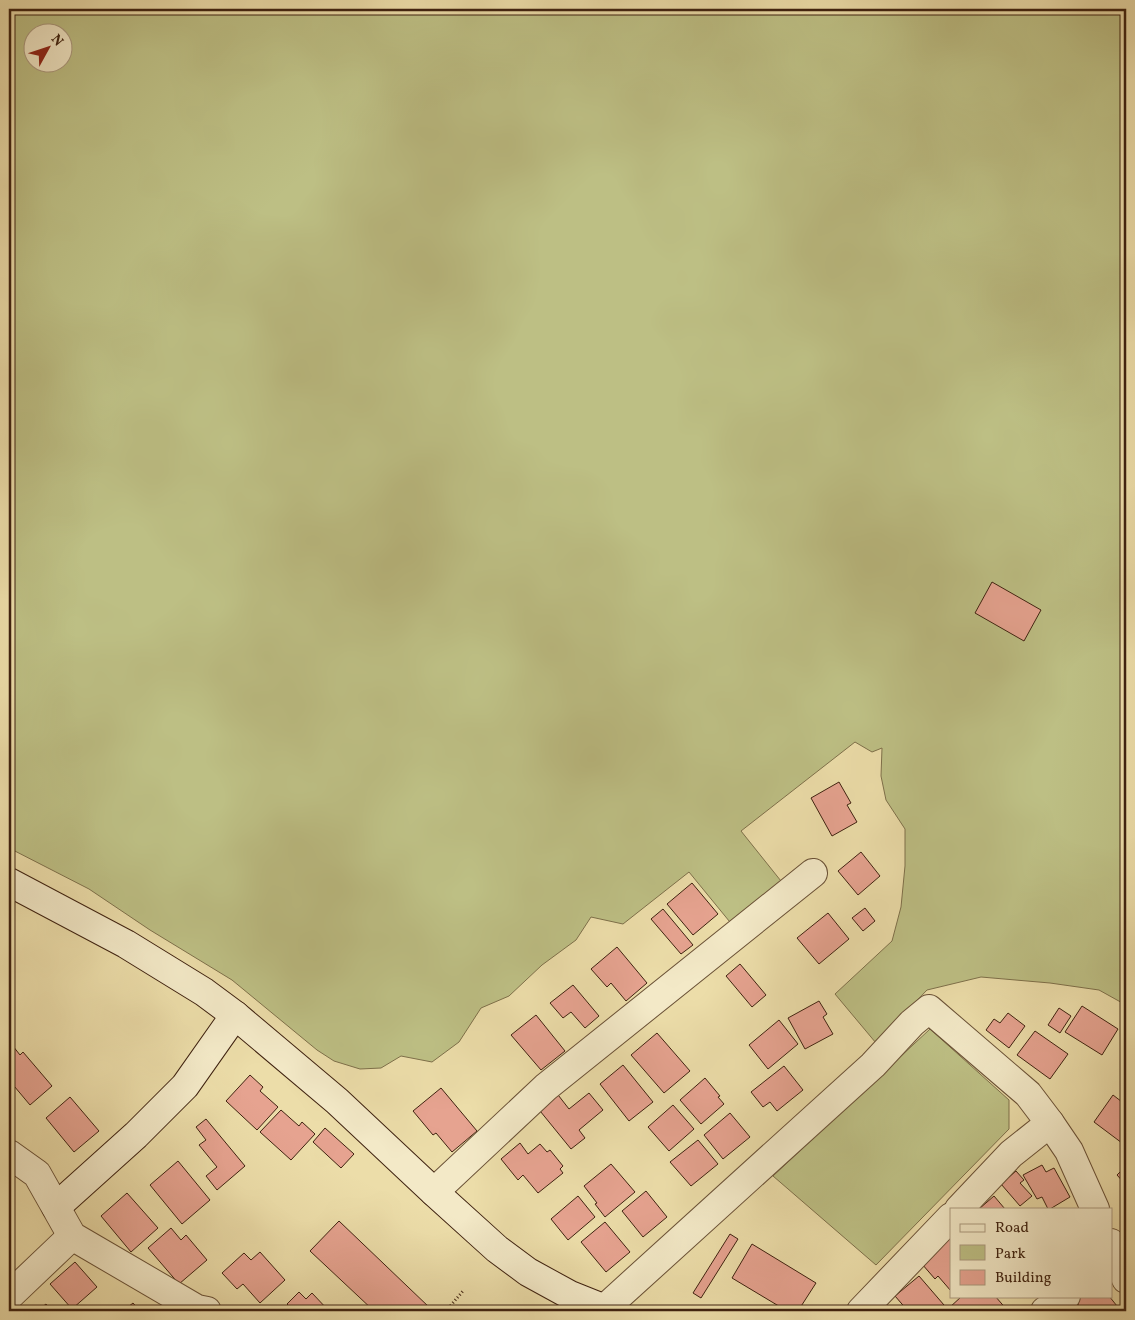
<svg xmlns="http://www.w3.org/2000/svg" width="1135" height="1320" font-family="Vollkorn,serif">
	<rect width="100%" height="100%" fill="#ecdda9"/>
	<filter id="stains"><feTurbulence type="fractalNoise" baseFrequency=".004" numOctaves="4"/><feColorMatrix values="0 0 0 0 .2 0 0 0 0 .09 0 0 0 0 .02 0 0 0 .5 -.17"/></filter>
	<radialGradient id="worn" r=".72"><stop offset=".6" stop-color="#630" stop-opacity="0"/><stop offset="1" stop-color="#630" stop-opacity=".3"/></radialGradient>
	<g fill="#bdbf84" stroke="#7e704a" fill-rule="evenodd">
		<path d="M 9,9 L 1126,9 L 1126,1005 L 1099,990 L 1050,983 L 981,977 L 927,990 L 876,1043 L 835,994 L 892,941 L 901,907 L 905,866 L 905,829 L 886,800 L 881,776 L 882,748 L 872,752 L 855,742 L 741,831 L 785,886 L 734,927 L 689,872 L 623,924 L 591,917 L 576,940 L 542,965 L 509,996 L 481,1008 L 459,1042 L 432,1062 L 401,1056 L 381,1068 L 360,1069 L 334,1061 L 317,1050 L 232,980 L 150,930 L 89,889 L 9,848 ZM 32,32 L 62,32 L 62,62 L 32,62 Z"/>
		<polygon points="930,1029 1009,1100 1009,1129 876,1265 773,1176"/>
	</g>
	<g fill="#e6a390" stroke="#3f2210">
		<polygon points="992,582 1041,610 1024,641 975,613"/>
		<polygon points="839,782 851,803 847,805 857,822 832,836 811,798"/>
		<polygon points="861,852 880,876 858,895 838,871"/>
		<polygon points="692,883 718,914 693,935 667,904"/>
		<polygon points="865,908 875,921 863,931 852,918"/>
		<polygon points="663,909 693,945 681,954 651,919"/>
		<polygon points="828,913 849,939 819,964 797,938"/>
		<polygon points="617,947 647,983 626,1001 611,983 607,987 591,969"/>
		<polygon points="740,964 766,995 752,1007 726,976"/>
		<polygon points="573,985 599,1016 585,1028 571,1012 563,1018 550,1003"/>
		<polygon points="819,1001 827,1014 823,1017 833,1034 805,1049 788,1018"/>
		<polygon points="1082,1006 1118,1029 1102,1055 1065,1032"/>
		<polygon points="1059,1008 1071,1016 1060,1033 1048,1025"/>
		<polygon points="1008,1013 1025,1026 1009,1048 986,1030 994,1019 1000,1023"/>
		<polygon points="536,1015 565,1051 541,1070 511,1035"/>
		<polygon points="779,1020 798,1044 768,1069 749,1045"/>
		<polygon points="1035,1031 1068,1054 1050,1079 1017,1055"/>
		<polygon points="657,1033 690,1071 664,1093 631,1055"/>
		<polygon points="9,1041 20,1055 23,1052 52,1086 30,1105 9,1080"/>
		<polygon points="623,1065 653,1102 629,1121 600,1084"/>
		<polygon points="784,1066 803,1090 777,1111 770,1102 763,1107 751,1092"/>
		<polygon points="250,1075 263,1087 260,1091 278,1107 257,1130 226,1101"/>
		<polygon points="705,1078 720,1096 718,1097 724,1104 701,1124 680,1100"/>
		<polygon points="441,1088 477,1131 452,1152 436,1133 433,1135 413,1111"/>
		<polygon points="555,1091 569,1109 589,1093 603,1110 579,1130 585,1138 571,1149 536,1106"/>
		<polygon points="1113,1095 1126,1105 1126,1146 1094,1122"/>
		<polygon points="70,1097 99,1131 74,1152 46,1118"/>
		<polygon points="673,1105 694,1129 669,1151 648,1127"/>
		<polygon points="281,1110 299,1126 302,1122 315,1134 291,1160 260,1132"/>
		<polygon points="730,1113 750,1137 723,1159 704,1135"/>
		<polygon points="206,1119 245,1166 217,1190 206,1176 217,1167 199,1145 206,1140 196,1127"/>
		<polygon points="325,1128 354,1154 341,1168 313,1142"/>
		<polygon points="698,1140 718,1164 691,1186 670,1162"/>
		<polygon points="520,1143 528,1154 540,1144 547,1152 550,1150 563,1166 560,1169 563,1173 538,1193 523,1175 518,1180 501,1159"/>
		<polygon points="178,1161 210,1200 182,1224 150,1185"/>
		<polygon points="611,1164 635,1192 605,1217 595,1204 597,1203 584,1186"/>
		<polygon points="1042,1165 1046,1172 1054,1168 1070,1197 1050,1209 1048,1209 1042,1197 1037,1199 1023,1175"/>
		<polygon points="1126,1166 1126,1185 1117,1175"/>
		<polygon points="1016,1171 1024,1180 1020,1183 1032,1196 1020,1206 1001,1184"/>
		<polygon points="646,1191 667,1217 643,1237 622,1211"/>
		<polygon points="127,1193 158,1228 131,1252 101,1216"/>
		<polygon points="578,1196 595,1217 568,1240 551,1219"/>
		<polygon points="994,1196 1005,1209 979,1209"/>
		<polygon points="339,1221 430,1308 427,1311 374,1311 310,1251"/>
		<polygon points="605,1222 630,1252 606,1272 581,1242"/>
		<polygon points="171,1228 181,1240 186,1235 207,1260 179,1284 148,1248"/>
		<polygon points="730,1234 738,1239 701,1298 693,1293"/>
		<polygon points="951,1237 951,1291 938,1276 935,1279 922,1264"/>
		<polygon points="752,1244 816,1283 798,1311 787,1311 732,1278"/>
		<polygon points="260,1252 285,1280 260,1303 243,1284 237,1289 222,1273 244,1253 251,1260"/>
		<polygon points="75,1262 97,1287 72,1309 50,1284"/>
		<polygon points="919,1276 944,1305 937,1311 908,1311 895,1296"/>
		<polygon points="299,1292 306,1299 312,1293 329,1311 291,1311 293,1310 287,1304"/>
		<polygon points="962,1296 995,1296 1008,1311 951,1311 949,1308"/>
		<polygon points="1081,1296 1109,1296 1121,1311 1084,1311 1075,1301"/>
		<polygon points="133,1303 140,1311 123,1311"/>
		<polygon points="46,1304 52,1311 37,1311"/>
	</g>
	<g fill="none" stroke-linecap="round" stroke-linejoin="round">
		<defs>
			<g id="street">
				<polyline points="1050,1123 1069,1151 1095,1209"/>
				<polyline points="9,1154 37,1174 72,1236 197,1309 207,1311"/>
				<polyline points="434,1192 546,1087 813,873"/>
				<polyline points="1111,1243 1126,1279"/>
				<polyline points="9,1296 72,1236"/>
				<polyline points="604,1309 873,1065 912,1023 929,1009 1028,1094 1050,1123 1011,1154 959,1209"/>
				<polyline points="861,1311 951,1217"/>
				<polyline points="1045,1311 1066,1296"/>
			</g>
			<g id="secondary">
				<polyline points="9,882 126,944 204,992 235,1015 337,1101 434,1192 497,1249 528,1272 570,1295 610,1311"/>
				<polyline points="56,1207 136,1135 185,1086 235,1015"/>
			</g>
		</defs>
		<use href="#street" stroke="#6a5136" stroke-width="30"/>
		<use href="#secondary" stroke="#3f2210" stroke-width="30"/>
		<polyline stroke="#3f2210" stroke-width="3" stroke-dasharray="1 2.5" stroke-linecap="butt" points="446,1311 463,1291"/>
		<use href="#street" stroke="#f3e9c7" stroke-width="28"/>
		<use href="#secondary" stroke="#f3e9c7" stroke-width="28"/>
	</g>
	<rect width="1135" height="1320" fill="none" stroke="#ecdda9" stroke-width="30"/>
	<rect x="10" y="10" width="1115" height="1300" fill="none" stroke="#3f2210" stroke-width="2.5"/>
	<rect x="15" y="15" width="1105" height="1290" fill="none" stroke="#3f2210"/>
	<rect x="950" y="1208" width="162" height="90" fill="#f3e9c7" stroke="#ab997e"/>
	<rect x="960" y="1224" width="25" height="8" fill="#f3e9c7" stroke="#ab997e"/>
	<text x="995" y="1232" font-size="15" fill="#3f2210">Road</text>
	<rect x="960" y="1245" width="25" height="15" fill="#bdbf84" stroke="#ab997e"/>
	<text x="995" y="1258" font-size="15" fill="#3f2210">Park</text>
	<rect x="960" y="1270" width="25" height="15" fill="#e6a390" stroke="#ab997e"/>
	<text x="995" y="1282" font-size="15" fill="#3f2210">Building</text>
	<g transform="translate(48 48) rotate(50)"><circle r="24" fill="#f3e9c7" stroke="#ab997e"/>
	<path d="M0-4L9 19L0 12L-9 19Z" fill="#8f2418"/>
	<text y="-8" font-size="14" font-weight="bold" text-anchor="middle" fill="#3f2210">N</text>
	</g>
	<rect width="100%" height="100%" filter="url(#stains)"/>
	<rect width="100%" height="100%" fill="url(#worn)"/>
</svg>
